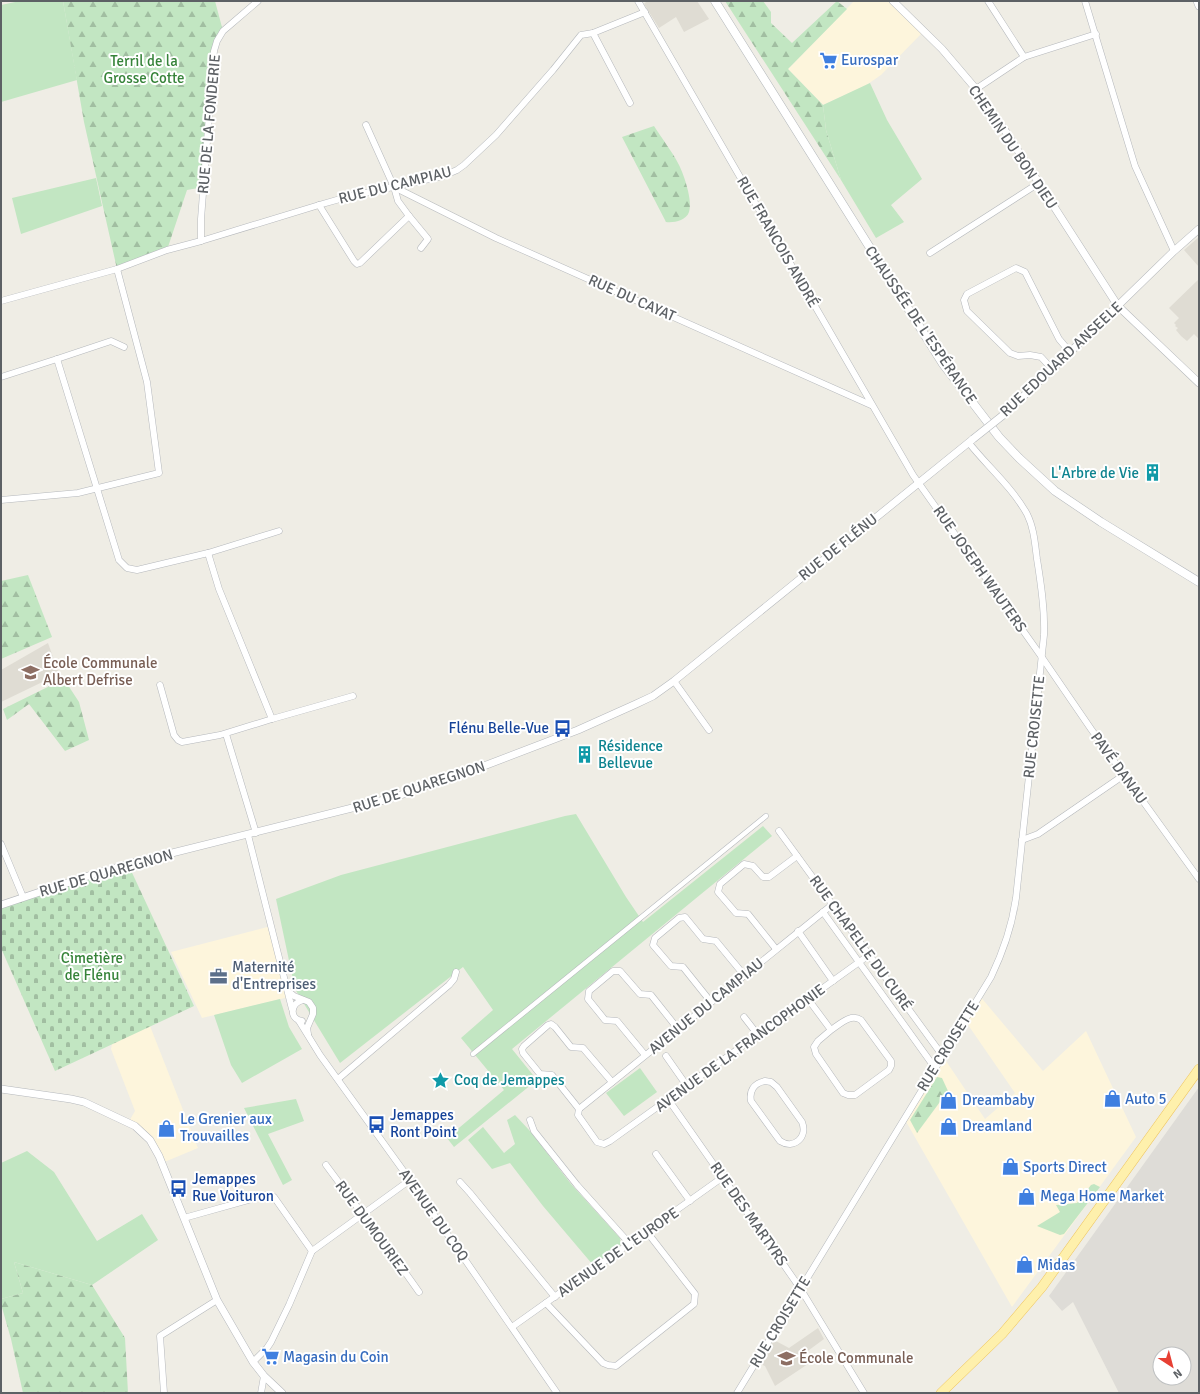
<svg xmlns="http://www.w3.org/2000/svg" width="1200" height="1394" font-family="Signika,sans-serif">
	<defs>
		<pattern id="forest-firs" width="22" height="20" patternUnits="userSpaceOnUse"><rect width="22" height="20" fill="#c2e6c2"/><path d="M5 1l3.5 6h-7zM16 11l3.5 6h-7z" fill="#a1bea1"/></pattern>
		<pattern id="cemetery-stones" width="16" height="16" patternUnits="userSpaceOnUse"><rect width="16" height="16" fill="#c2e6c2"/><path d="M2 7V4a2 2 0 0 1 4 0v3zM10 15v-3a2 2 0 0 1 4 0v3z" fill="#a1bea1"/></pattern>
	</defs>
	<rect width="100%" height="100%" fill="#efede5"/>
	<g fill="#fdf5dc">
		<polygon points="854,1 893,1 924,31 881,75 865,86 823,105 788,69"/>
		<polygon points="271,926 289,997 202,1018 171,952"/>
		<polygon points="979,995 1043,1071 1086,1031 1136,1137 1012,1307 904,1118 942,1055 985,1119 1015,1093 964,1019"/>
		<polygon points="150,1026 198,1148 162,1163 154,1146 128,1123 135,1111 111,1049 112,1044"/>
	</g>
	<path fill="#dedcd7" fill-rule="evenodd" d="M 1199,1087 L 1199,1393 L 1119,1393 L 1073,1302 L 1062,1311 L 1049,1296 ZM 1160,1354 L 1184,1354 L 1184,1378 L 1160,1378 Z"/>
	<g fill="#dfdcd3">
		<polygon points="647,1 697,1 709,19 684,32 676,17 659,28 644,4"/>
		<polygon points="1199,237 1199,267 1184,250"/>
		<polygon points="1199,279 1199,339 1194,334 1187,341 1181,336 1176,330 1178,328 1175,326 1176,325 1174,323 1179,318 1169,308"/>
		<polygon points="48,643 59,674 1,702 1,670"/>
		<polygon points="818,1328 824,1339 805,1353 811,1362 775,1386 765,1366 760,1364 774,1340 789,1348"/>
	</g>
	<g fill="#c2e6c2">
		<polygon points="20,1 63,1 77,80 1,102 1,5"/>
		<polygon points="870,83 887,120 922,179 891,205 904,222 876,238 841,180 826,130 823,105"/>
		<polygon points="96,178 102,206 21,234 12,198"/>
		<polygon points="576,814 626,897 643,922 763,826 772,836 512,1049 537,1080 454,1147 447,1138 504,1090 461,1038 493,1010 463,967 340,1063 295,989 276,899 341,875 565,816"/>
		<polygon points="280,999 289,1027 302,1049 242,1083 231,1065 214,1015"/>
		<polygon points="640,1068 657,1092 624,1116 606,1093"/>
		<polygon points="296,1099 304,1121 268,1134 292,1180 283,1185 244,1108"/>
		<polygon points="515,1115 530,1131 571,1184 620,1238 621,1244 593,1265 543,1206 510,1163 492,1169 468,1140 483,1127 504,1153 515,1144 507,1120"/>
		<polygon points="27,1151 54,1172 97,1241 142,1214 158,1240 92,1285 14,1262 23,1293 1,1299 1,1163"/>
		<polygon points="1094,1184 1100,1187 1064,1234 1060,1235 1037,1226 1060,1212 1056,1205 1077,1203 1091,1185"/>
	</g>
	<g fill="url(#forest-firs)">
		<polygon points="63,1 215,1 223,31 217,41 204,187 187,190 167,250 117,269 84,122"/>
		<polygon points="725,1 763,1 771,12 771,23 792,43 837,1 847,9 788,69 823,105 826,130 841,180"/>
		<path d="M 654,126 C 662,139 672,151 679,165 C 684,175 693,201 689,212 C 686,221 673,223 666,222 L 622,137 Z"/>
		<polygon points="28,575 52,637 1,659 1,581"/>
		<polygon points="64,679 79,702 89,740 65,751 29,704 7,720 3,709"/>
		<polygon points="937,1077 942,1078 948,1091 917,1133 910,1120"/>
		<polygon points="14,1262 92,1285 125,1338 128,1393 23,1393 11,1339 1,1304 1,1299 23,1293"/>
	</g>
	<polygon fill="url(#cemetery-stones)" points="128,864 194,1006 55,1071 1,948 1,905"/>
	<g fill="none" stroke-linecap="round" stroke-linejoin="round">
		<defs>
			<polyline id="pedestrian" points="473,1054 766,816"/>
			<g id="minor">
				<polyline points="638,1 913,475 1041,656 1091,729 1199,879"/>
				<polyline points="988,1 1024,57"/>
				<polyline points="1085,1 1135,166 1174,251"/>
				<polyline points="593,33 630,103"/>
				<polyline points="976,89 1024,57 1096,34"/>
				<polyline points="394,187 496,238 871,405"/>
				<polyline points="319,205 354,261 357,264 360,263 409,216 398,201 394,187 366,125"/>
				<polyline points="409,216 428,239 421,248"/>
				<polyline points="201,241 201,219 214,51 217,41 223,31 258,1"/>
				<polyline points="930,253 1039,183"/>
				<polyline points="1,301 117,269 167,250 201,241 319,205 347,197 443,176 457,170 464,165 496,135 553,70 581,35 593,33 645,12"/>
				<polyline points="57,359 111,341 124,347"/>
				<polyline points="1052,369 1041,357 1030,355 1018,356 1010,353 967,311 964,300 967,294 1016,268 1025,272 1059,339 1070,352"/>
				<polyline points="1,377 57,359 119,560 127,568 137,570 208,553 219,589 272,719 220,735 182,742 178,740 174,735 160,685"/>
				<polyline points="1,500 78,493 159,473 147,382 117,269"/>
				<polyline points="208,553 279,531"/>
				<polyline points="674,681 709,730"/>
				<polyline points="272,719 353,696"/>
				<polyline points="226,734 256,833"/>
				<polyline points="779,831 942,1055"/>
				<polyline points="248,835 292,1009"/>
				<polyline points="1022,840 1038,834 1124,775"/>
				<polyline points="1,844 23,897"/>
				<polyline points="823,912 935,1068"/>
				<polyline points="798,931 833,981"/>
				<polyline points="776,949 748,914 736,913 718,892 720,884 744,864 753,866 763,877 769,877 797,856"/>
				<polyline points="288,991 294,996 309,1002 313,1008 313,1014 307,1028 308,1034"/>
				<path d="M 808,999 L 831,1030 L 818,1041 L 814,1047 L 816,1054 L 843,1093 L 848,1095 L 855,1095 L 889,1070 L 891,1066 L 891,1061 L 861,1020 C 851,1013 840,1024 831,1030"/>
				<polyline points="711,1002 683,967 671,966 653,945 655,938 679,918 685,917 703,939 716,941 744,975"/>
				<polyline points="744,1017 758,1035"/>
				<polyline points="299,1021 320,1055 410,1180 557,1393"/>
				<path d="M 302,1021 C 289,1019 290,1003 303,1000"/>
				<polyline points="645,1055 617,1021 605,1020 588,999 589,991 613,971 620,971 640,994 651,995 678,1029"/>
				<polyline points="666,1056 687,1086"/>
				<polyline points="338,1079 449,985 454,979 456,972"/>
				<path d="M 765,1081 L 771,1082 L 777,1087 L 802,1122 C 808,1137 794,1150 780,1141 L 751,1101 C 749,1091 754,1083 765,1081 Z"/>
				<polyline points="668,1099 800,1288 864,1393"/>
				<polyline points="579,1109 578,1115 597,1142 604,1144 610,1141 869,955"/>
				<polyline points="579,1109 833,904"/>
				<polyline points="579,1109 552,1075 540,1074 523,1053 522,1049 524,1046 548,1025 551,1024 555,1027 571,1047 583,1048 612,1082"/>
				<polyline points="530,1120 534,1131 577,1185 630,1244"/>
				<polyline points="656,1154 690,1201"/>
				<path d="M 326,1165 C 357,1207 389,1249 419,1292"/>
				<polyline points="460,1182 470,1193 555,1297"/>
				<polyline points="184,1218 266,1195 274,1197 312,1251"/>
				<polyline points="546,1303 603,1363 608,1365 616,1366 694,1304 695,1294 647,1232"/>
				<polyline points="512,1327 723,1177"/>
				<polyline points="253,1362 267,1348 271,1342 289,1305 312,1251 410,1180"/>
				<polyline points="164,1393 160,1336 217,1300"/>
				<polyline points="261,1393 264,1376"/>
				<path d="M 737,1393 L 991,977 C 1003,952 1012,926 1016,898 L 1044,635 C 1045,610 1041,584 1037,559 C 1035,544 1034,528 1027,514 C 1012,487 988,467 969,443"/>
			</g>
			<g id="tertiary">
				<polyline points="893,1 942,49 976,89 1006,132 1118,306 1199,383"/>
				<polyline points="1197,1 1199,6"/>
				<polyline points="1002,416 1062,360 1174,251 1199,229"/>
				<polyline points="1,905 88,876 128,864 392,798 476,769 578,730 636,704 653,696 674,681 973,439"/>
				<polyline points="1,1089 71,1099 84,1102 135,1126 150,1140 159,1156 217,1300 253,1362 264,1376 282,1393"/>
			</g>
			<polyline id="secondary" points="715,1 943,364 999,437 1019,458 1055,491 1101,522 1199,582"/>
			<polyline id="primary" points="941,1393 1002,1334 1042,1287 1199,1069"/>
		</defs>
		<use href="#pedestrian" stroke="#b5b8bc" stroke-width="5.5"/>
		<use href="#minor" stroke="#b5b8bc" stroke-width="7"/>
		<use href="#tertiary" stroke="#b5b8bc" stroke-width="8"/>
		<use href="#secondary" stroke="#b4b8bc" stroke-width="9"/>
		<use href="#primary" stroke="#efc55e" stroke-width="10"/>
		<use href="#pedestrian" stroke="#fff" stroke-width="4.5"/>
		<use href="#minor" stroke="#fff" stroke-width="6"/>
		<use href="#tertiary" stroke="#fff" stroke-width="7"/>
		<use href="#secondary" stroke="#fff" stroke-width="8"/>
		<use href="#primary" stroke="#fef0ac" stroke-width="9"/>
		<defs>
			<polyline id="tertiary-bridge" points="973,439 1002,416"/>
		</defs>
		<use href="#tertiary-bridge" stroke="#b5b8bc" stroke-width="8" stroke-linecap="butt"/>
		<use href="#tertiary-bridge" stroke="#fff" stroke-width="7"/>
	</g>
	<defs>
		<symbol id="supermarket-bare" viewBox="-9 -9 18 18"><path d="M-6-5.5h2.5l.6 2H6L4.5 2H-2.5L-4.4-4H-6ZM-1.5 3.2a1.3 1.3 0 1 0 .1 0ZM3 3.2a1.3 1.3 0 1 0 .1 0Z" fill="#3f7fe0" stroke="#fff" stroke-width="2.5" paint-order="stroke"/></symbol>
		<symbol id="building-bare" viewBox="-9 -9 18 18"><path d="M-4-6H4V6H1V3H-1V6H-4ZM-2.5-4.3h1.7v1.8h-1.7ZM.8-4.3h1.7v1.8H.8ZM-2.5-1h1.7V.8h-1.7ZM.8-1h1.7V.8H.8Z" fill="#0f9aa8" stroke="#fff" stroke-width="2.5" paint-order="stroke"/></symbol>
		<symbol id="school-bare" viewBox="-9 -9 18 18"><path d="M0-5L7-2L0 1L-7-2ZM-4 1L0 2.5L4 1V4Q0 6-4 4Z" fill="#8d6e63" stroke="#fff" stroke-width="2.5" paint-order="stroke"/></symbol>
		<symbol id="bus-bare" viewBox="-9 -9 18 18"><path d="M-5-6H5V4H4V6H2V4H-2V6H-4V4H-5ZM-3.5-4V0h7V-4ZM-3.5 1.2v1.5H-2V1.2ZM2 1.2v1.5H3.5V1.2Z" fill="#1a4fb4" stroke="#fff" stroke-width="2.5" paint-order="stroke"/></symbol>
		<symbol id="office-bare" viewBox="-9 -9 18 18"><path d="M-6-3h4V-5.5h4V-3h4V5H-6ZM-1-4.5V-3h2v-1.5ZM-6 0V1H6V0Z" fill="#5c6f8a" stroke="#fff" stroke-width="2.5" paint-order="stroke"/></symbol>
		<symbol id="sight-bare" viewBox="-9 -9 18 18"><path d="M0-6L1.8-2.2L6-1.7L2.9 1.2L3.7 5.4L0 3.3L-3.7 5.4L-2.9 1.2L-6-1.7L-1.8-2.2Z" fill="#0f9aa8" stroke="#fff" stroke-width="2.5" paint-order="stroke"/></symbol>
		<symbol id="shop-bare" viewBox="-9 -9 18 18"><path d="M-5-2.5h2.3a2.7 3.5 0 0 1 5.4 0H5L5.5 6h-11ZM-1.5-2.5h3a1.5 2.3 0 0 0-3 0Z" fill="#3f7fe0" stroke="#fff" stroke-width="2.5" paint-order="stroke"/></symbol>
	</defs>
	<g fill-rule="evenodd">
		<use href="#supermarket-bare" x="816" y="48" width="25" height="25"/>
		<use href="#building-bare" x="1140" y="460" width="25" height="25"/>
		<use href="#school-bare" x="18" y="660" width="25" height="25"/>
		<use href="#bus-bare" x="550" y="716" width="25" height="25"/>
		<use href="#building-bare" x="572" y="742" width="25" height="25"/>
		<use href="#office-bare" x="206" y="964" width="25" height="25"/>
		<use href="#sight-bare" x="428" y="1068" width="25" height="25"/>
		<use href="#shop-bare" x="1100" y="1086" width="25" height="25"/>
		<use href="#shop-bare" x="936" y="1088" width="25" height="25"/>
		<use href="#bus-bare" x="364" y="1112" width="25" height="25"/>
		<use href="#shop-bare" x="936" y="1114" width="25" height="25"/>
		<use href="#shop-bare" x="154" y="1116" width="25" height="25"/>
		<use href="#shop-bare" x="998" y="1154" width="25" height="25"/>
		<use href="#bus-bare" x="166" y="1176" width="25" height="25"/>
		<use href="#shop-bare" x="1014" y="1184" width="25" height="25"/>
		<use href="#shop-bare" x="1012" y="1252" width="25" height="25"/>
		<use href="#supermarket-bare" x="258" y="1344" width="25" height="25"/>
		<use href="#school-bare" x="774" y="1346" width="25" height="25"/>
	</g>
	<g text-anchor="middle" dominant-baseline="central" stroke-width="4" stroke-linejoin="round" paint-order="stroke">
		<g font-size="15" fill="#366cbe" stroke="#fff" text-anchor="start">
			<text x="841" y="60">Eurospar</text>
			<text x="1125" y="1099">Auto 5</text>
			<text x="962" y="1100">Dreambaby</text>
			<text x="180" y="1119">Le Grenier aux<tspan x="180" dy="17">Trouvailles</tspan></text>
			<text x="962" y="1126">Dreamland</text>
			<text x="1023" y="1167">Sports Direct</text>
			<text x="1040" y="1196">Mega Home Market</text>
			<text x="1037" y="1265">Midas</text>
			<text x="283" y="1357">Magasin du Coin</text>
		</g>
		<g font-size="15" fill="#368339" stroke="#fff">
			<text x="144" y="61">Terril de la<tspan x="144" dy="17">Grosse Cotte</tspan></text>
			<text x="92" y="958">Cimetière<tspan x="92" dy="17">de Flénu</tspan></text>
		</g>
		<g font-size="15" fill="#5d6165" stroke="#fff">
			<text transform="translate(209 124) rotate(-85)">RUE DE LA FONDERIE</text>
			<text transform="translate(1013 147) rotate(56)">CHEMIN DU BON DIEU</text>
			<text transform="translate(395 185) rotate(-14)">RUE DU CAMPIAU</text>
			<text transform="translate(778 242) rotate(60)">RUE FRANCOIS ANDRÉ</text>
			<text transform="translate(632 298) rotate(24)">RUE DU CAYAT</text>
			<text transform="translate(921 325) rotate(56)">CHAUSSÉE DE L'ESPÉRANCE</text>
			<text transform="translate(1061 359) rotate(-43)">RUE EDOUARD ANSEELE</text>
			<text transform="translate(838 547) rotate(-39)">RUE DE FLÉNU</text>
			<text transform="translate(980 569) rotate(55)">RUE JOSEPH WAUTERS</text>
			<text transform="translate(1034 727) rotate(-84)">RUE CROISETTE</text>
			<text transform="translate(1119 768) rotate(54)">PAVÉ DANAU</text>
			<text transform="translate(419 787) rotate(-18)">RUE DE QUAREGNON</text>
			<text transform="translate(106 873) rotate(-16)">RUE DE QUAREGNON</text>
			<text transform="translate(861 943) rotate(54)">RUE CHAPELLE DU CURÉ</text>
			<text transform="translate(706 1006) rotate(-39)">AVENUE DU CAMPIAU</text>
			<text transform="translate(948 1046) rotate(-58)">RUE CROISETTE</text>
			<text transform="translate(740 1048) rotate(-36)">AVENUE DE LA FRANCOPHONIE</text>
			<text transform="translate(749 1214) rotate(55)">RUE DES MARTYRS</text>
			<text transform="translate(434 1215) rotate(55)">AVENUE DU COQ</text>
			<text transform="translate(372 1228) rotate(54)">RUE DUMOURIEZ</text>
			<text transform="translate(618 1252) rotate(-35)">AVENUE DE L'EUROPE</text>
			<text transform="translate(780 1322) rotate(-59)">RUE CROISETTE</text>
		</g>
		<g font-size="15" fill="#0d838f" stroke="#fff" text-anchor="start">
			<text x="1139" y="473" text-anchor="end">L'Arbre de Vie</text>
			<text x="598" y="746">Résidence<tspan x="598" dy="17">Bellevue</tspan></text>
			<text x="454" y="1080">Coq de Jemappes</text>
		</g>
		<g font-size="15" fill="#785e54" stroke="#fff" text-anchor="start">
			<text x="43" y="663">École Communale<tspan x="43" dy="17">Albert Defrise</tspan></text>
			<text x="799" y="1358">École Communale</text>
		</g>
		<g font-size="15" fill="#164399" stroke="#fff" text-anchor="start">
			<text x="549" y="728" text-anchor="end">Flénu Belle-Vue</text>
			<text x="390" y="1115">Jemappes<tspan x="390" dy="17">Ront Point</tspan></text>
			<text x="192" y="1179">Jemappes<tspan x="192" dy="17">Rue Voituron</tspan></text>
		</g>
		<g font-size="15" fill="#4e5e75" stroke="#fff" text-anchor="start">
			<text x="232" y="967">Maternité<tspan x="232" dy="17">d'Entreprises</tspan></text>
		</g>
	</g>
	<rect width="1200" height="1394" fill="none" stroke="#5d6165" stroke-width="4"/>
	<g transform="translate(1172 1366) rotate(144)"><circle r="19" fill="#ffffff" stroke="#bec0c1"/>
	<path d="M0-3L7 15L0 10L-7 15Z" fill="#e74034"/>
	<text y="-6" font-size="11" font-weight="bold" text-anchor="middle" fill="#5d6165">N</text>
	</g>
</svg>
